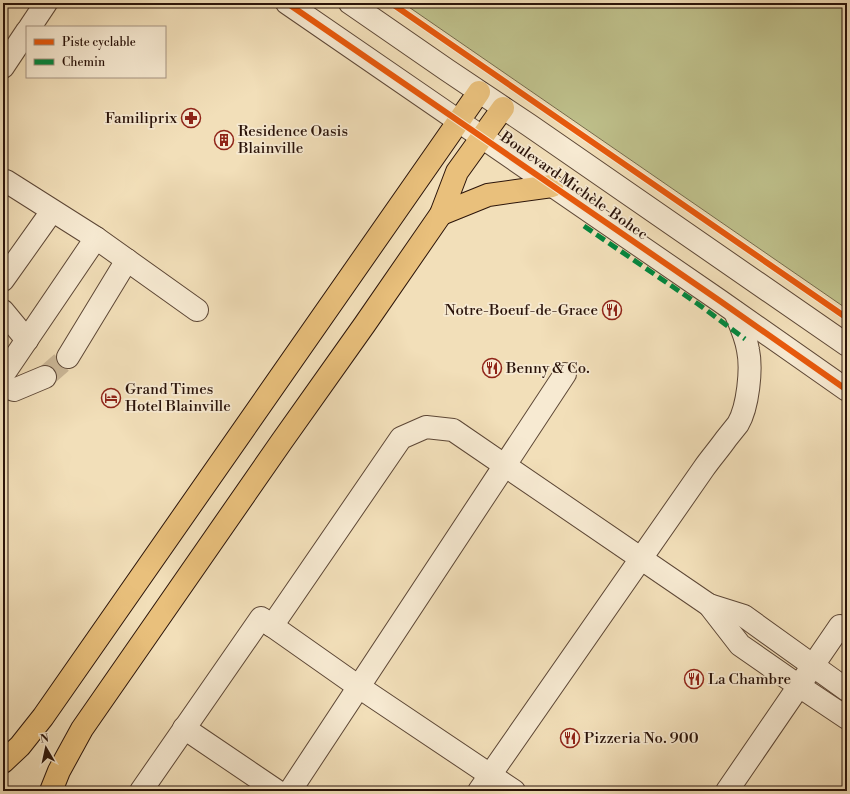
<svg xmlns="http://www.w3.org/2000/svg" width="850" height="794" font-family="'Libre Bodoni',serif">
	<rect width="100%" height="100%" fill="#f2dfb9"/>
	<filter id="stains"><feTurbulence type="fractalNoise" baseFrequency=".005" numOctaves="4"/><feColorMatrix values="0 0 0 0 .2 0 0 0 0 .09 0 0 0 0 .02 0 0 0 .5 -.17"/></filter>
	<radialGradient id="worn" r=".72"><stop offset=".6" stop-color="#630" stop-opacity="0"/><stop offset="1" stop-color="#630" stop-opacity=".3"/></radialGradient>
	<polygon fill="#bfc18c" stroke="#756a4b" points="403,3 847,3 847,309"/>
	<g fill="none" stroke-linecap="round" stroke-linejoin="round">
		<polyline stroke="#cab696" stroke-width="22" stroke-dasharray="22 11" stroke-linecap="butt" points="45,377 68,357"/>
		<defs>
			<g id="minor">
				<polyline points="287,3 720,301 847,390"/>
				<polyline points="350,3 447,70 529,125 847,345"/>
				<polyline points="30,27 46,3"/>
				<polyline points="3,67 27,31"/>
				<polyline points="3,185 6,181 96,238"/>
				<polyline points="3,280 52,211"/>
				<polyline points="3,311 27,340"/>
				<polyline points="68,357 127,260"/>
				<polyline points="3,375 96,238 197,310"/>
				<polyline points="3,386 14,390 45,377"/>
				<polyline points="709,605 740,645 799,686 847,718"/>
				<polyline points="272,626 401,438 426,427 453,430 709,605 744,616 847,690"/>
				<polyline points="184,728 277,791"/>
				<polyline points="141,791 261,618 359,687 514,791"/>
				<polyline points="290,791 565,374"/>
				<path d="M 479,791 L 704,468 C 711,458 719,449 726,439 C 730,434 734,429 738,424 C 748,407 752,369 748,350 C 746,337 740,324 735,312"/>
				<polyline points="727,791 840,626"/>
			</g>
			<g id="highway">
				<polyline points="441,214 488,195 552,186"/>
				<polyline points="3,762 20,746 43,717 479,92"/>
				<polyline points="51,791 59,771 82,729 282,441 365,324 441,214 457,172 503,108"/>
			</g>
		</defs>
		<use href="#minor" stroke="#5d4736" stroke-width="24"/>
		<use href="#highway" stroke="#2b140a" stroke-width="24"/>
		<use href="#minor" stroke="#f7ead2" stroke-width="22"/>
		<use href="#highway" stroke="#e9c07c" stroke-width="22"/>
		<polyline stroke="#00873e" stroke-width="5" stroke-dasharray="10 5" stroke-linecap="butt" points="584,226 698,304 745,339"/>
		<defs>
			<g id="cycleway">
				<polyline points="287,3 720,301 847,390"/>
				<polyline points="391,3 847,318"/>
			</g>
		</defs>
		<use href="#cycleway" stroke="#f7ead2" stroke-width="8"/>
		<use href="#cycleway" stroke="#e8590c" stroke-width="6"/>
	</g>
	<defs>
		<symbol id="pharmacy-ring" viewBox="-11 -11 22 22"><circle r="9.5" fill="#f7ead2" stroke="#8f2418" stroke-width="1.5"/><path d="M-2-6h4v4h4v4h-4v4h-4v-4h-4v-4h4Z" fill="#8f2418"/></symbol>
		<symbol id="building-ring" viewBox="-11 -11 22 22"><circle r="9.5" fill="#f7ead2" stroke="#8f2418" stroke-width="1.5"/><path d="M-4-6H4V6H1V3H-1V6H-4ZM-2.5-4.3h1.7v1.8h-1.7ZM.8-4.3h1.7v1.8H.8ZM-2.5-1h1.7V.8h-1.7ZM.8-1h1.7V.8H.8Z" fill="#8f2418"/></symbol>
		<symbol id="restaurant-ring" viewBox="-11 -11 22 22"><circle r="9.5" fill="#f7ead2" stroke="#8f2418" stroke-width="1.5"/><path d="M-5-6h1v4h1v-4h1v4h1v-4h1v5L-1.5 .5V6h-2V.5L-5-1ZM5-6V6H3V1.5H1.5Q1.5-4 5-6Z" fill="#8f2418"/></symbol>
		<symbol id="hotel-ring" viewBox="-11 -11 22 22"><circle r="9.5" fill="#f7ead2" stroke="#8f2418" stroke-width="1.5"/><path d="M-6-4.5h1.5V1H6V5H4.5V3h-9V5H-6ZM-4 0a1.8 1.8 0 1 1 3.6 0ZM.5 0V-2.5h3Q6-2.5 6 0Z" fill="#8f2418"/></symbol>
	</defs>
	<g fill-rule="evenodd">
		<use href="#pharmacy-ring" x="180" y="107" width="22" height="22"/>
		<use href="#building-ring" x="213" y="129" width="22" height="22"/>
		<use href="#restaurant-ring" x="601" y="299" width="22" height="22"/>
		<use href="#restaurant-ring" x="481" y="357" width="22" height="22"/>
		<use href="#hotel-ring" x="100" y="387" width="22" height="22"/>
		<use href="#restaurant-ring" x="683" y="668" width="22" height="22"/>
		<use href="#restaurant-ring" x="559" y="727" width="22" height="22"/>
	</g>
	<g text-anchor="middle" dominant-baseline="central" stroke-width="3.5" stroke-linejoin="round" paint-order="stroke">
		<g font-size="15" fill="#2b140a" stroke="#f7ead2" text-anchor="start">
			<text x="177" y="118" text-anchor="end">Familiprix</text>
			<text x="238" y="131">Residence Oasis<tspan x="238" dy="17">Blainville</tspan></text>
			<text x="598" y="310" text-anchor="end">Notre-Boeuf-de-Grace</text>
			<text x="506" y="368">Benny &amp; Co.</text>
			<text x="125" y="389">Grand Times<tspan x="125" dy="17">Hotel Blainville</tspan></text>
			<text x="708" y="679">La Chambre</text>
			<text x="584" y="738">Pizzeria No. 900</text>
		</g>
		<g font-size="15" fill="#2b140a" stroke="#f7ead2">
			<text transform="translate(574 186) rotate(35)">Boulevard Michèle-Bohec</text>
		</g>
	</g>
	<rect width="850" height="794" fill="none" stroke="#f2dfb9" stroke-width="16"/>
	<rect x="4" y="4" width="842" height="786" fill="none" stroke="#2b140a" stroke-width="2"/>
	<rect x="8" y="8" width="834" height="778" fill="none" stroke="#2b140a"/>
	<rect x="26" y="26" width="140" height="52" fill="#f7ead2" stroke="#a59482"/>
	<rect x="34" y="39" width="20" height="6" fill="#e8590c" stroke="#a59482"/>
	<text x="62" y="46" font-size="12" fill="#2b140a">Piste cyclable</text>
	<rect x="34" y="59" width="20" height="6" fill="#00873e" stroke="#a59482"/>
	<text x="62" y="66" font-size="12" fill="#2b140a">Chemin</text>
	<g transform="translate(46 748) rotate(351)" stroke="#f7ead2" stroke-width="3" paint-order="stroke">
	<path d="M0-3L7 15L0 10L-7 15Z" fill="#2b140a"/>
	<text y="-6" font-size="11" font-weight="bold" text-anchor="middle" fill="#2b140a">N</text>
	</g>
	<rect width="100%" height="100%" filter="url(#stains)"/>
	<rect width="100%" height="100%" fill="url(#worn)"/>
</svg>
